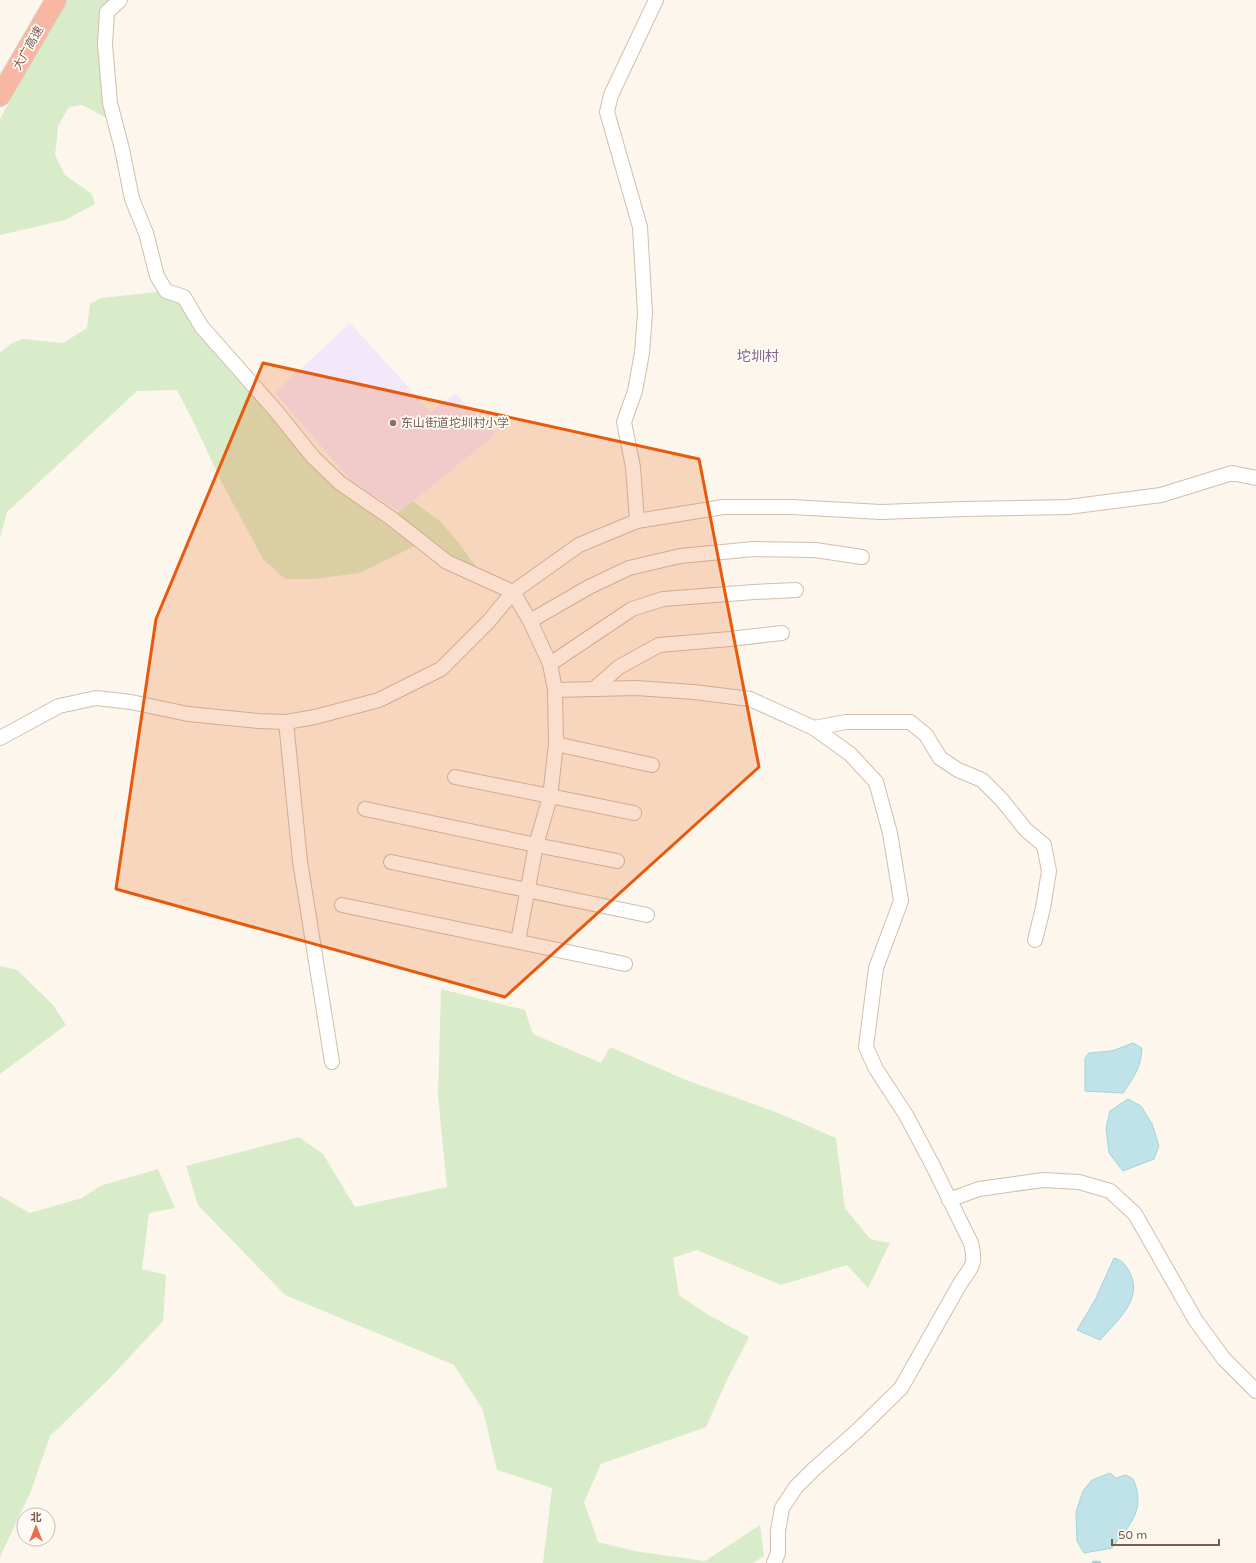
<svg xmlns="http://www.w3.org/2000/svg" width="1256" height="1563" font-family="'Varela Round','Noto Sans SC',sans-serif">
	<rect width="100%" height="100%" fill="#fdf6ec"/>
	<polygon fill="#f3e8fa" points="350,323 431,412 455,393 496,434 400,512 354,484 275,393"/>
	<g fill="#d8ecc9">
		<polygon points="65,0 120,0 107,13 113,116 105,117 82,105 69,107 58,126 55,155 65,175 92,194 95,204 65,220 0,235 0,119"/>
		<polygon points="166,291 184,297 313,457 391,518 413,501 441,522 458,542 481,573 421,541 413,547 360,573 313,579 285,579 263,559 221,481 195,425 177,390 137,391 7,512 0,538 0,353 12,343 23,339 63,343 87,328 90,304 101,298"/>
		<polygon points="0,966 17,970 53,1005 66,1025 0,1074"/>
		<polygon points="441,989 525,1010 533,1034 601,1063 610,1047 686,1080 776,1112 836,1138 845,1208 870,1239 890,1243 868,1288 847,1265 781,1285 697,1250 673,1258 679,1295 705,1313 749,1337 726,1382 706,1427 601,1464 584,1502 598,1542 634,1551 705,1561 760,1525 764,1556 753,1563 543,1563 552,1488 497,1470 483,1410 454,1365 285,1295 198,1205 186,1166 299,1137 323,1154 355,1207 447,1187 438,1096"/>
		<polygon points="158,1169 175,1208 149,1213 142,1269 166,1275 163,1321 110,1378 50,1436 31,1491 0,1557 0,1196 30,1213 82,1198 100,1186"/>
	</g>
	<g fill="#bfe3e8" stroke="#a5d3da">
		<path d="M 1133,1043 L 1142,1048 C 1141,1068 1134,1077 1123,1093 L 1085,1091 L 1085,1058 L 1089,1053 L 1112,1051 Z"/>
		<polygon points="1128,1099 1141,1106 1152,1124 1159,1146 1154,1159 1123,1171 1109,1153 1106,1128 1110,1111"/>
		<path d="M 1114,1258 C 1123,1261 1124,1263 1129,1271 C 1145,1298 1116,1322 1100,1340 L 1077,1330 L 1095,1300 Z"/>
		<path d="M 1110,1473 L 1116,1478 L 1126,1475 L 1133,1479 C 1135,1484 1138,1491 1138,1497 C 1139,1518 1124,1532 1112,1548 L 1084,1553 L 1077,1541 L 1076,1512 L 1083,1491 L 1092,1480 Z"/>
	</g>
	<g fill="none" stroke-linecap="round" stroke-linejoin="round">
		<polyline stroke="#a5d3da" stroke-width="4.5" points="1094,1563 1099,1563"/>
		<defs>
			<g id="minor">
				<polyline points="120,0 107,12 105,44 110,103 122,149 132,199 146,233 157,276 166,291 184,297 201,326 276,411 313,457 340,483 391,518 447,562 513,592 530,621 550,664 555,690 556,744 550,797 536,845 518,941"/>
				<polyline points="637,521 633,467 624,422 635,391 642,353 645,313 640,227 607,112 611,95 656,0"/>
				<polyline points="530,621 589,587 629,568 680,556 754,549 815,550 862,557"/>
				<polyline points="550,664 632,609 663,599 754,592 796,590"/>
				<polyline points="594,689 619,667 659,645 730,639 782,633"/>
				<path d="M 555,690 L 636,688 L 694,692 L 750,699 L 814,728 L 850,754 L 876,782 L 890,833 L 901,901 L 876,968 L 866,1047 L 876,1069 L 906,1115 L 932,1164 L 971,1243 C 976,1263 973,1266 961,1282 L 901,1388 L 857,1431 L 814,1469 L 796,1487 L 782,1508 L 778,1531 L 778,1553 L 774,1563"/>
				<polyline points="286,722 300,861 332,1062"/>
				<polyline points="814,728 846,722 910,722 926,735 940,758 958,770 982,780 1002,800 1026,830 1044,845 1049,871 1043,908 1035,940"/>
				<polyline points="0,738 59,706 96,698 131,702 188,714 258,721 286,722 315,717 379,700 441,669 489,621 513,592 579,545 637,521 723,507 792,507 881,512 964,509 1068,507 1161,495 1232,473 1256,478"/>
				<polyline points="556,744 652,765"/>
				<polyline points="455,777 634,813"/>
				<polyline points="365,809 536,845 617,861"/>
				<polyline points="391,862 647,915"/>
				<polyline points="342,905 625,964"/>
				<polyline points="949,1200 979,1189 1043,1180 1079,1182 1110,1191 1135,1214 1196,1321 1224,1359 1256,1391"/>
			</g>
			<polyline id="highway" points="0,96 56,0"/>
		</defs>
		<use href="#minor" stroke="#d1beb0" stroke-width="16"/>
		<use href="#highway" stroke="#dad1cd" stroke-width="22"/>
		<use href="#minor" stroke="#fff" stroke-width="14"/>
		<use href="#highway" stroke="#f7b7a3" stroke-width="20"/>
	</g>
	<path fill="#e8590c" fill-opacity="0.2" stroke="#e8590c" stroke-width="3" stroke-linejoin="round" d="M 263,363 L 699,459 L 759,767 L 505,997 L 116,889 L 156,619 Z"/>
	<circle fill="#8d6e63" stroke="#fffaf3" stroke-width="1.5" cx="393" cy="423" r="4"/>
	<g text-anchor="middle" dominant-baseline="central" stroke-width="3.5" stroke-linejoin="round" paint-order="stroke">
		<g font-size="12" fill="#7a5c4d" stroke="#fffaf3">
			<text transform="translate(28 48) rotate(-60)">大广高速</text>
		</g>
		<g font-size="12" fill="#785e54" stroke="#fffaf3" text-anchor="start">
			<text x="401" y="423">东山街道坨圳村小学</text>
		</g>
		<g font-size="14" fill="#846695" stroke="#fffaf3">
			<text x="758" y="356">坨圳村</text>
		</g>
	</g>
	<g transform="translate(36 1527)"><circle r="19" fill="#fffaf3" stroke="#cabbb1"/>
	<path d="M0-3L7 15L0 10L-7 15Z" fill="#e76f51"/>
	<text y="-6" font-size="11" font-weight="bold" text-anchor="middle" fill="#7a5c4d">北</text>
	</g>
	<path d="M1112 1539v6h107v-6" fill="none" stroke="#7a5c4d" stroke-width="2"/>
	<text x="1118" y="1539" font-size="12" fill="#7a5c4d" stroke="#fffaf3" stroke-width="3" paint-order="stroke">50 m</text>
</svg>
